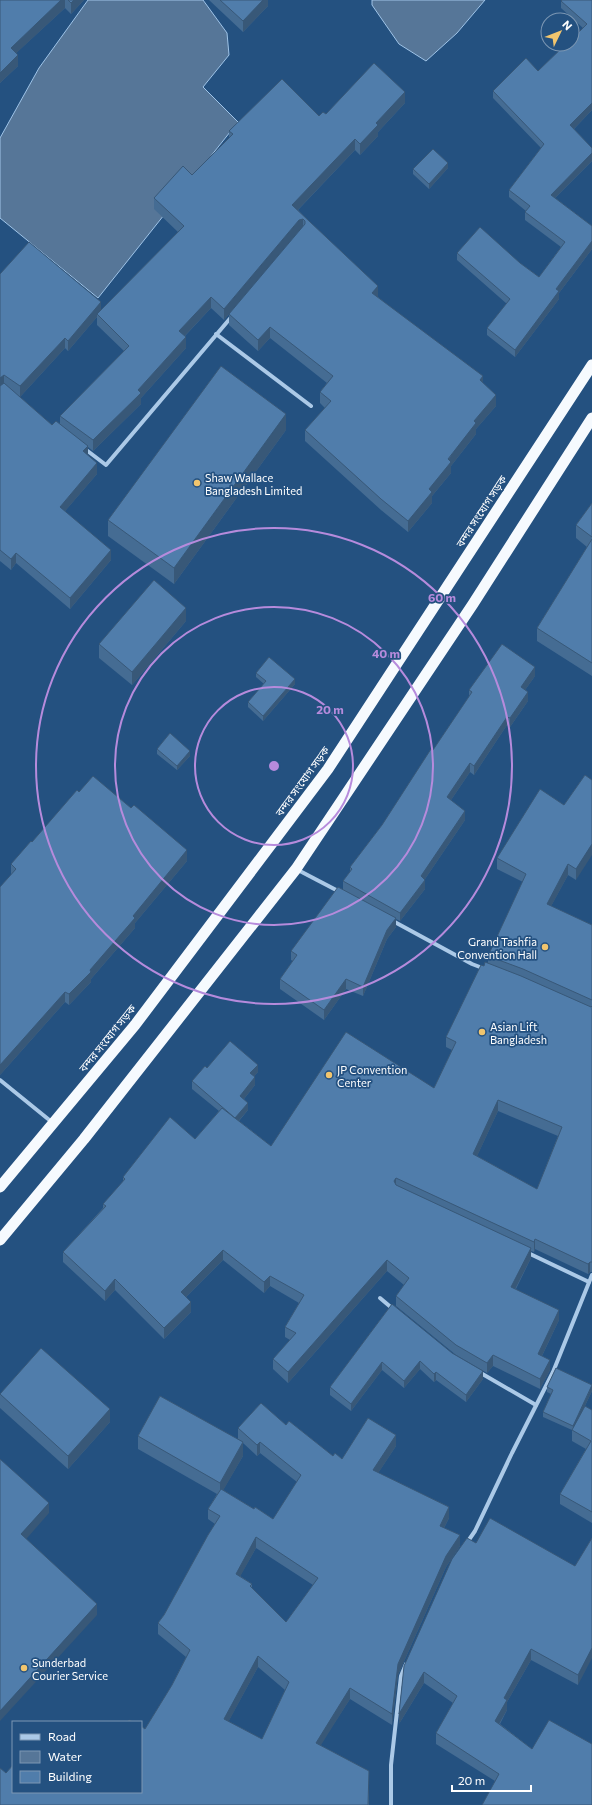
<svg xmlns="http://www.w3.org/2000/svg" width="592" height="1805" font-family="Commissioner,'Noto Sans Bengali',sans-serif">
	<rect width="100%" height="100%" fill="#245180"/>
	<g fill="#567698" stroke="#9fc4e8">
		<polygon points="88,0 203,0 227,33 229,55 203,87 238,122 98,298 0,218 0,138 39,68"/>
		<polygon points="372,0 485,0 457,33 426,61 399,44 372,5"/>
	</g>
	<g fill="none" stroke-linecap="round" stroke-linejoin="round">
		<g stroke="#abc9e7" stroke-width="4">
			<polyline points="216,334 311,406"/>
			<polyline points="85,449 106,465 233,315"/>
			<polyline points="296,869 340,892"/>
			<polyline points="391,920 472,964 485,969"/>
			<polyline points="0,1080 53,1123"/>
			<polyline points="526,1252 589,1282"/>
			<polyline points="380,1298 393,1309"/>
			<polyline points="479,1372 536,1405"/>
			<polyline points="466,1544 475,1531 512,1453 553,1372 592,1275"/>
			<polyline points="391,1805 391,1765 401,1676 406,1664"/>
		</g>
		<g stroke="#f6fafe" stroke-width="11">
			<polyline points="0,1187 135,1025 328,769 592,365"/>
			<polyline points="0,1240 84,1139 296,869 473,604 592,418"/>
		</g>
	</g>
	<g fill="#456c93" fill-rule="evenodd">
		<polygon points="0,0 84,0 71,14 65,8 16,53 18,66 0,83"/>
		<polygon points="209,0 268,0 268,6 243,32"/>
		<polygon points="592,0 592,110 574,129 592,148 592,161 555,198 592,226 592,249 559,293 559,299 515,357 487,335 487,328 507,304 457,260 457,253 520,263 539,277 561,247 525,220 525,212 526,211 509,197 509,190 541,148 493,98 493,91 538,71 583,28 561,8 561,1"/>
		<path d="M 405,103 L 378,132 L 378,136 L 360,155 L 355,150 L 298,210 L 378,297 L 483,383 L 496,406 L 476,429 L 476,434 L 451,466 L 451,473 L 432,496 L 432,503 L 408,532 L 381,510 L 305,441 L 305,430 L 325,408 L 320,403 L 320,392 L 327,383 L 270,338 L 258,351 L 229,325 L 229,314 L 224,320 L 211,308 L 185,336 L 186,348 L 141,398 L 141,404 L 93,451 L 88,447 L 88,455 L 97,474 L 65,511 L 111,560 L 70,609 L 16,563 L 11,570 L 0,561 L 0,274 L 101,310 L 178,232 L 154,209 L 154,198 L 192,175 L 229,138 L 229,131 L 319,116 L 326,114 ZM 97,317 L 97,325 L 124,351 L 60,416 L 60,425 L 52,425 L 20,397 L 65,348 L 68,351 Z"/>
		<polygon points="448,168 429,189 413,174 413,169"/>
		<polygon points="286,430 174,584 108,536 108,520"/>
		<polygon points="592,503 592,676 537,641 537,628 587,547 576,538 576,525"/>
		<polygon points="186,621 132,685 99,658 99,644"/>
		<polygon points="256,673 295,684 263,721 248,707 248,702 264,684 256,677"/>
		<polygon points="535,676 525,690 528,701 510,727 507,725 474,775 470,772 451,800 465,820 425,879 425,889 400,921 396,919 396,927 387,939 363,996 346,989 324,1020 280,989 280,979 293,961 291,960 291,951 343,889 343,881 350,872 350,867 382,825 469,697 469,690"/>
		<polygon points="157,749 190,756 177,770 157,754"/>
		<path d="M 585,775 L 576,880 L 568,875 L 551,906 L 592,925 L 592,1272 L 590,1272 L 588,1274 L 535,1249 L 534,1252 L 531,1251 L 531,1258 L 516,1289 L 559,1320 L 542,1356 L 550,1370 L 540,1389 L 493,1366 L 487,1373 L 456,1355 L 396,1306 L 396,1296 L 404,1285 L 387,1271 L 288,1383 L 273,1369 L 273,1359 L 290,1340 L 285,1337 L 285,1327 L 299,1303 L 270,1286 L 264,1293 L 223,1260 L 186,1297 L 191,1312 L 164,1339 L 115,1290 L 105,1301 L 63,1262 L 63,1252 L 103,1208 L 103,1204 L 123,1182 L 123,1177 L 195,1139 L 219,1111 L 192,1089 L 192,1081 L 207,1068 L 258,1072 L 254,1076 L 255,1085 L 244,1099 L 248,1110 L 239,1121 L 271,1146 L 434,1088 L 452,1050 L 446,1047 L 446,1037 L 484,966 L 488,963 L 488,956 L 523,882 L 497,869 L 497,858 L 564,805 ZM 498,1111 L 558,1136 L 537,1189 L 477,1156 Z"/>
		<polygon points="79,792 187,861 135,923 135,928 91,979 91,982 69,1005 65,1002 0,1075 0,887 11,875 11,864"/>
		<polygon points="392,1304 483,1379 466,1402 436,1380 434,1382 420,1369 404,1388 382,1370 351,1411 330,1395 330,1387"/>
		<polygon points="547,1387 592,1391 584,1408 592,1410 592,1523 560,1504 560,1494 586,1449 572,1441 572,1430 543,1417 543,1412 551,1394 547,1392"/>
		<polygon points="0,1394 110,1422 68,1469 0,1408"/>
		<path d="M 160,1396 L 242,1442 L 238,1439 L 238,1428 L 261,1403 L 286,1425 L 289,1421 L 333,1456 L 335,1453 L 342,1459 L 368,1418 L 396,1435 L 396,1446 L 378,1473 L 449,1507 L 449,1518 L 444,1528 L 460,1535 L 460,1546 L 446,1567 L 398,1675 L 392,1725 L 350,1699 L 320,1745 L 369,1771 L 369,1805 L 0,1805 L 0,1768 L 6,1773 L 13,1765 L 13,1792 L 141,1792 L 141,1726 L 145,1729 L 172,1685 L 186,1657 L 158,1634 L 158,1623 L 164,1615 L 208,1535 L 215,1524 L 208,1519 L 208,1509 L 217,1494 L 138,1449 L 138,1436 ZM 243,1443 L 257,1456 L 260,1453 L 297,1482 L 273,1519 L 255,1507 L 254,1509 L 223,1490 L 243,1456 ZM 256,1548 L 313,1585 L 286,1622 L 252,1588 L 252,1584 L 240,1576 ZM 258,1667 L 285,1690 L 262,1739 L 228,1722 Z"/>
		<polygon points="592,1538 578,1685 531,1660 507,1702 507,1710 500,1724 532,1749 592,1744 495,1781 436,1744 436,1733 453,1703 424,1683 399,1724 476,1543 575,1566"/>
	</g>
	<g fill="#385878">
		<polygon points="61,0 65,0 65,8 11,58 11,48"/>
		<polygon points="74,0 84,0 71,14 71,3"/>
		<polygon points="263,0 268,0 268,6 243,32 243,21"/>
		<polygon points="18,55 18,66 0,83 0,73"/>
		<polygon points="405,92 405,103 378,132 378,136 360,155 360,144 376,123"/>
		<polygon points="592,103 592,110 570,133 570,125"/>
		<polygon points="355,139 355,150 292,216 292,205"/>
		<polygon points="592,153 592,161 551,202 551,195"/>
		<polygon points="448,163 448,168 429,189 429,184"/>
		<polygon points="303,219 303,230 299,231 224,320 224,309 299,220"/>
		<polygon points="592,241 592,249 559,293 559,299 515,357 515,350 556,289"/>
		<polygon points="378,286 378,297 372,304 372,293"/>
		<polygon points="211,297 211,308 179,342 179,331"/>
		<polygon points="101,302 101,313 97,314 97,317 68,351 68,341"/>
		<polygon points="270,327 270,338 258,351 258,340"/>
		<polygon points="186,337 186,348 141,398 141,404 93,451 93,440"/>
		<polygon points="65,338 65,348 20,397 20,386"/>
		<polygon points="4,375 4,386 0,389 0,378"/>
		<polygon points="483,376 483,387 480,380"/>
		<polygon points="496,395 496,406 476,429 476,434 451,466 451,473 432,496 432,503 408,532 408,521 474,421"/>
		<polygon points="286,414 286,430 174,584 174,568"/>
		<polygon points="88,446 88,456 83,451"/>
		<polygon points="97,463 97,474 60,517 60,507"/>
		<polygon points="111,550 111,560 70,609 70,598"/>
		<polygon points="16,553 16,563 11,570 11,559"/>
		<polygon points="186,608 186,621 132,685 132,672"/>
		<polygon points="535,667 535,676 521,696 521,687"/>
		<polygon points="295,679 295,684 263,721 263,716"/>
		<polygon points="528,692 528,701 510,727 510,718"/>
		<polygon points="507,717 507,725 474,775 474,766"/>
		<polygon points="190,751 190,756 177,770 177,766"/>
		<polygon points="470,763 470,772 447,806 447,797"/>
		<polygon points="465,811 465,820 421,885 421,876"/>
		<polygon points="592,844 592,855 576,880 576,869"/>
		<polygon points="187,850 187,861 135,923 135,928 91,979 91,982 69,1005 69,994 90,970 133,916"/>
		<polygon points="568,864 568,875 547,914 547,904"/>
		<polygon points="425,880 425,889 400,921 400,913"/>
		<polygon points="396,918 396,927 387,939 363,996 363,987 387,930"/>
		<polygon points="346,979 346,989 324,1020 324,1010"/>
		<polygon points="65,992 65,1002 0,1075 0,1065"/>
		<polygon points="258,1065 258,1072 250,1081 250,1073"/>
		<polygon points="255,1077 255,1085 240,1104 240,1096"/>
		<polygon points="498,1100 498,1111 473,1165 473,1154"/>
		<polygon points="248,1103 248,1110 235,1125 235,1118"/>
		<polygon points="396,1178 396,1189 394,1181"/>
		<polygon points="535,1239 535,1249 534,1252 534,1242"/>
		<polygon points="531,1248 531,1258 511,1297 511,1287"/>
		<polygon points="223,1250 223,1260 181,1302 181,1292"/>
		<polygon points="387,1260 387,1271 288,1383 288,1372"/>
		<polygon points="590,1262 590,1272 588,1274 588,1264"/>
		<polygon points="270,1276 270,1286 264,1293 264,1282"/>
		<polygon points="115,1279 115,1290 105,1301 105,1291"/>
		<polygon points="191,1302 191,1312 164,1339 164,1328"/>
		<polygon points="559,1310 559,1320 538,1364 538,1354"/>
		<polygon points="493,1355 493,1366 487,1373 487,1363"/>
		<polygon points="550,1360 550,1370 540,1389 540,1379"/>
		<polygon points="420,1361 420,1369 404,1388 404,1381"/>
		<polygon points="382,1362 382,1370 351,1411 351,1404"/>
		<polygon points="483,1371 483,1379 466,1402 466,1395"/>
		<polygon points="436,1372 436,1380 434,1382 434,1374"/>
		<polygon points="592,1386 592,1391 573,1431 573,1426"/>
		<polygon points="110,1409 110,1422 68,1469 68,1456"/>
		<polygon points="396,1435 396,1446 373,1481 373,1470"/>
		<polygon points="243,1442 243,1456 220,1496 220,1483"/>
		<polygon points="260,1442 260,1453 257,1456 257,1445"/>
		<polygon points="49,1503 49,1513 21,1545 21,1534"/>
		<polygon points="449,1507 449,1518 440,1536 440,1526"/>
		<polygon points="460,1535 460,1546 446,1567 398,1675 392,1725 392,1714 398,1664 446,1556"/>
		<polygon points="256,1537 256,1548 236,1584 236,1574"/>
		<polygon points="97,1604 97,1615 0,1721 0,1711"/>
		<polygon points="592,1648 592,1658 578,1685 578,1675"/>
		<polygon points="531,1649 531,1660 507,1702 507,1710 495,1731 495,1721 504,1698"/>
		<polygon points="258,1656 258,1667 224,1730 224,1719"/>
		<polygon points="424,1672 424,1683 399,1724 399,1714"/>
		<polygon points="350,1688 350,1699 316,1753 316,1743"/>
	</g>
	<g fill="#507dab" stroke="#385878" fill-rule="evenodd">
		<polygon points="0,0 61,0 11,48 18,55 0,73"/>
		<polygon points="68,0 74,0 71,3"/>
		<polygon points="220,0 263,0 243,21"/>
		<polygon points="562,0 592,0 592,103 570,125 592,148 592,153 551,195 592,226 592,241 556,289 559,291 515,350 487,328 510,299 457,253 480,227 520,263 539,277 565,242 525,212 530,206 509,190 544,144 493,91 526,58 538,71 566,44 572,44 572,39 587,24 561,1"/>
		<polygon points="374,63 405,92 376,123 378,125 360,144 355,139 292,205 378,286 372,293 483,376 480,380 496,395 474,421 476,423 448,459 451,462 429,489 432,492 408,521 381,499 305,430 331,401 320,392 333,376 270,327 258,340 229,314 305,224 305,221 303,219 299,220 224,309 211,297 179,331 186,337 138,390 141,393 93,440 60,416 129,346 97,314 184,226 154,198 183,166 192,175 233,134 229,131 282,79 319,116 323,112 326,114"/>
		<polygon points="433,149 448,163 429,184 413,169"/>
		<polygon points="29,242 101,302 68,341 65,338 20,386 4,375 0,378 0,274"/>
		<polygon points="221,366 286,414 174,568 108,520"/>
		<polygon points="4,383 52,425 56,421 88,446 83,451 97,463 60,507 111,550 70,598 16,553 11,559 0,550 0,386"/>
		<polygon points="592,503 592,537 576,525"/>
		<polygon points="592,539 592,663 537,628"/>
		<polygon points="154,580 186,608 132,672 99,644"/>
		<polygon points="502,644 535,667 521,687 528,692 510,718 507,717 474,766 470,763 447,797 465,811 421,876 425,880 400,913 343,881 352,869 350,867 382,825 431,749 433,750 472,692 469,690"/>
		<polygon points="269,657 295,679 263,716 248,702 266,681 256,673"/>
		<polygon points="170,733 190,751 177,766 157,749"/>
		<polygon points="585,775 592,780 592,844 576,869 568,864 547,904 592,925 592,1000 523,969 488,956 526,874 497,858 540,789 564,805"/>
		<polygon points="93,776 131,808 134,805 187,850 133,916 135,918 90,970 91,972 69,994 65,992 0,1065 0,887 16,869 11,864 31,841 32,842 77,790 79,792"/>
		<polygon points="338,887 396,918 387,930 363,987 346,979 324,1010 280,979 297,955 291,951"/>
		<path d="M 485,962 L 521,976 L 591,1007 L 592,1006 L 592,1262 L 590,1262 L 588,1264 L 535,1239 L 534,1242 L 396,1178 L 394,1181 L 396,1185 L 531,1248 L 511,1287 L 559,1310 L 538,1354 L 550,1360 L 540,1379 L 493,1355 L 487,1363 L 456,1345 L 396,1296 L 409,1278 L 387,1260 L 288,1372 L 273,1359 L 296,1333 L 285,1327 L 304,1295 L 270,1276 L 264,1282 L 223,1250 L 181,1292 L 191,1302 L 164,1328 L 115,1279 L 105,1291 L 63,1252 L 106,1206 L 103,1204 L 125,1179 L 123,1177 L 170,1117 L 195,1139 L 222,1108 L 271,1146 L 346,1032 L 434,1088 L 456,1042 L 446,1037 L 481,965 L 484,966 ZM 498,1100 L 562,1127 L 537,1189 L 473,1154 Z"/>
		<polygon points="230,1041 258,1065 250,1073 255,1077 240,1096 248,1103 235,1118 192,1081 205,1066 207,1068"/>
		<polygon points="392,1304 452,1353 483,1371 466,1395 436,1372 434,1374 420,1361 404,1381 382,1362 351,1404 330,1387"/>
		<polygon points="41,1348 110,1409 68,1456 0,1394"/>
		<polygon points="556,1368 592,1385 573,1426 543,1412 553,1390 547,1387"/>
		<polygon points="160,1396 243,1442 220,1483 138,1436"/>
		<path d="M 261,1403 L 286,1425 L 289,1421 L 333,1456 L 335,1453 L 342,1459 L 368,1418 L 396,1435 L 373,1470 L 449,1507 L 440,1526 L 460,1535 L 446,1556 L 398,1664 L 392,1714 L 350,1688 L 316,1743 L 369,1771 L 368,1805 L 0,1805 L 0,1768 L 6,1773 L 13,1765 L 13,1792 L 141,1792 L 141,1726 L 145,1729 L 172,1685 L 190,1650 L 158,1623 L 164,1615 L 208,1535 L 220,1516 L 208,1509 L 221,1489 L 254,1509 L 255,1507 L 273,1519 L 301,1475 L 260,1442 L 257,1445 L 238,1428 ZM 256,1537 L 318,1578 L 286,1622 L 250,1586 L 252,1584 L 236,1574 ZM 258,1656 L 289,1682 L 262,1739 L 224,1719 Z"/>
		<polygon points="585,1406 592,1410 592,1512 560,1494 591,1441 572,1430"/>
		<polygon points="0,1459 49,1503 21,1534 97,1604 0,1711"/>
		<polygon points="490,1518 575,1566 592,1538 592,1648 578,1675 531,1649 504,1698 507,1700 495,1721 532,1749 549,1720 592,1744 592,1805 482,1805 499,1774 436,1733 457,1696 424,1672 399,1714 404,1666 452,1559 467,1538 476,1543"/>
		<polygon points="129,1720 133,1722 127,1722"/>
	</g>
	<g fill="none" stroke="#b68bdc" stroke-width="2">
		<circle cx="274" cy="766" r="79"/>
		<circle cx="274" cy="766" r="159"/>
		<circle cx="274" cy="766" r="238"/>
	</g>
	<g fill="#f1c56e" stroke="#245180" stroke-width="1.5">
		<circle cx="197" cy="483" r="4"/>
		<circle cx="545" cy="947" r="4"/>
		<circle cx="482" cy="1032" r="4"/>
		<circle cx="329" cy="1075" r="4"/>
		<circle cx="24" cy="1668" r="4"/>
	</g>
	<g text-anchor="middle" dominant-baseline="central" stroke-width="3.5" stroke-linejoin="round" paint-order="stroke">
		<g font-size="11" fill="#fff" stroke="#245180" text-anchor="start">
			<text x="205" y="477">Shaw Wallace<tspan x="205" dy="13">Bangladesh Limited</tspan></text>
			<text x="537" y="941" text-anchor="end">Grand Tashfia<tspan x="537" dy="13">Convention Hall</tspan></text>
			<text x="490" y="1026">Asian Lift<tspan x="490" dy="13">Bangladesh</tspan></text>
			<text x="337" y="1069">JP Convention<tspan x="337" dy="13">Center</tspan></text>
			<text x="32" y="1662">Sunderbad<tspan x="32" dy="13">Courier Service</tspan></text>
		</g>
		<g font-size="11" fill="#fff" stroke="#245180">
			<text transform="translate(481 511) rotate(-57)">বন্দর সংযোগ সড়ক</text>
			<text transform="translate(302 781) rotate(-54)">বন্দর সংযোগ সড়ক</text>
			<text transform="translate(107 1038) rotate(-51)">বন্দর সংযোগ সড়ক</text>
		</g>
	</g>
	<circle cx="274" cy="766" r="6" fill="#b68bdc" stroke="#245180" stroke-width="2"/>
	<g font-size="12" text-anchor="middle" font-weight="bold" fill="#b68bdc" stroke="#245180" stroke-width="3.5" stroke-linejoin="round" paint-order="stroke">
		<text x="442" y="602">60 m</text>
		<text x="386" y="658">40 m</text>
		<text x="330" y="714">20 m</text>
	</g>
	<rect x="12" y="1721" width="130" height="72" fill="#245180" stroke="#7c97b3"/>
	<rect x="20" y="1734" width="20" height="6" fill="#abc9e7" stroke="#7c97b3"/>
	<text x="48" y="1741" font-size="12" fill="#ffffff">Road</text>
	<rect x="20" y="1751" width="20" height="12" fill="#567698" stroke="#7c97b3"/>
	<text x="48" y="1761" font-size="12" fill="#ffffff">Water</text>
	<rect x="20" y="1771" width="20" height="12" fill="#507dab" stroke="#7c97b3"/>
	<text x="48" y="1781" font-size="12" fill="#ffffff">Building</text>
	<g transform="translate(560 32) rotate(47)"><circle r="19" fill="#245180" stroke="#7c97b3"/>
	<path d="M0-3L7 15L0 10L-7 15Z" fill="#f1c56e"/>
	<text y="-6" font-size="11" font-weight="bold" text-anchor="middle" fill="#ffffff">N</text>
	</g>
	<path d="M452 1785v6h79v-6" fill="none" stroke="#ffffff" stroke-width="2"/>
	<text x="458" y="1785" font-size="12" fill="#ffffff" stroke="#245180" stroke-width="3" paint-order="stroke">20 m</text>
</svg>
